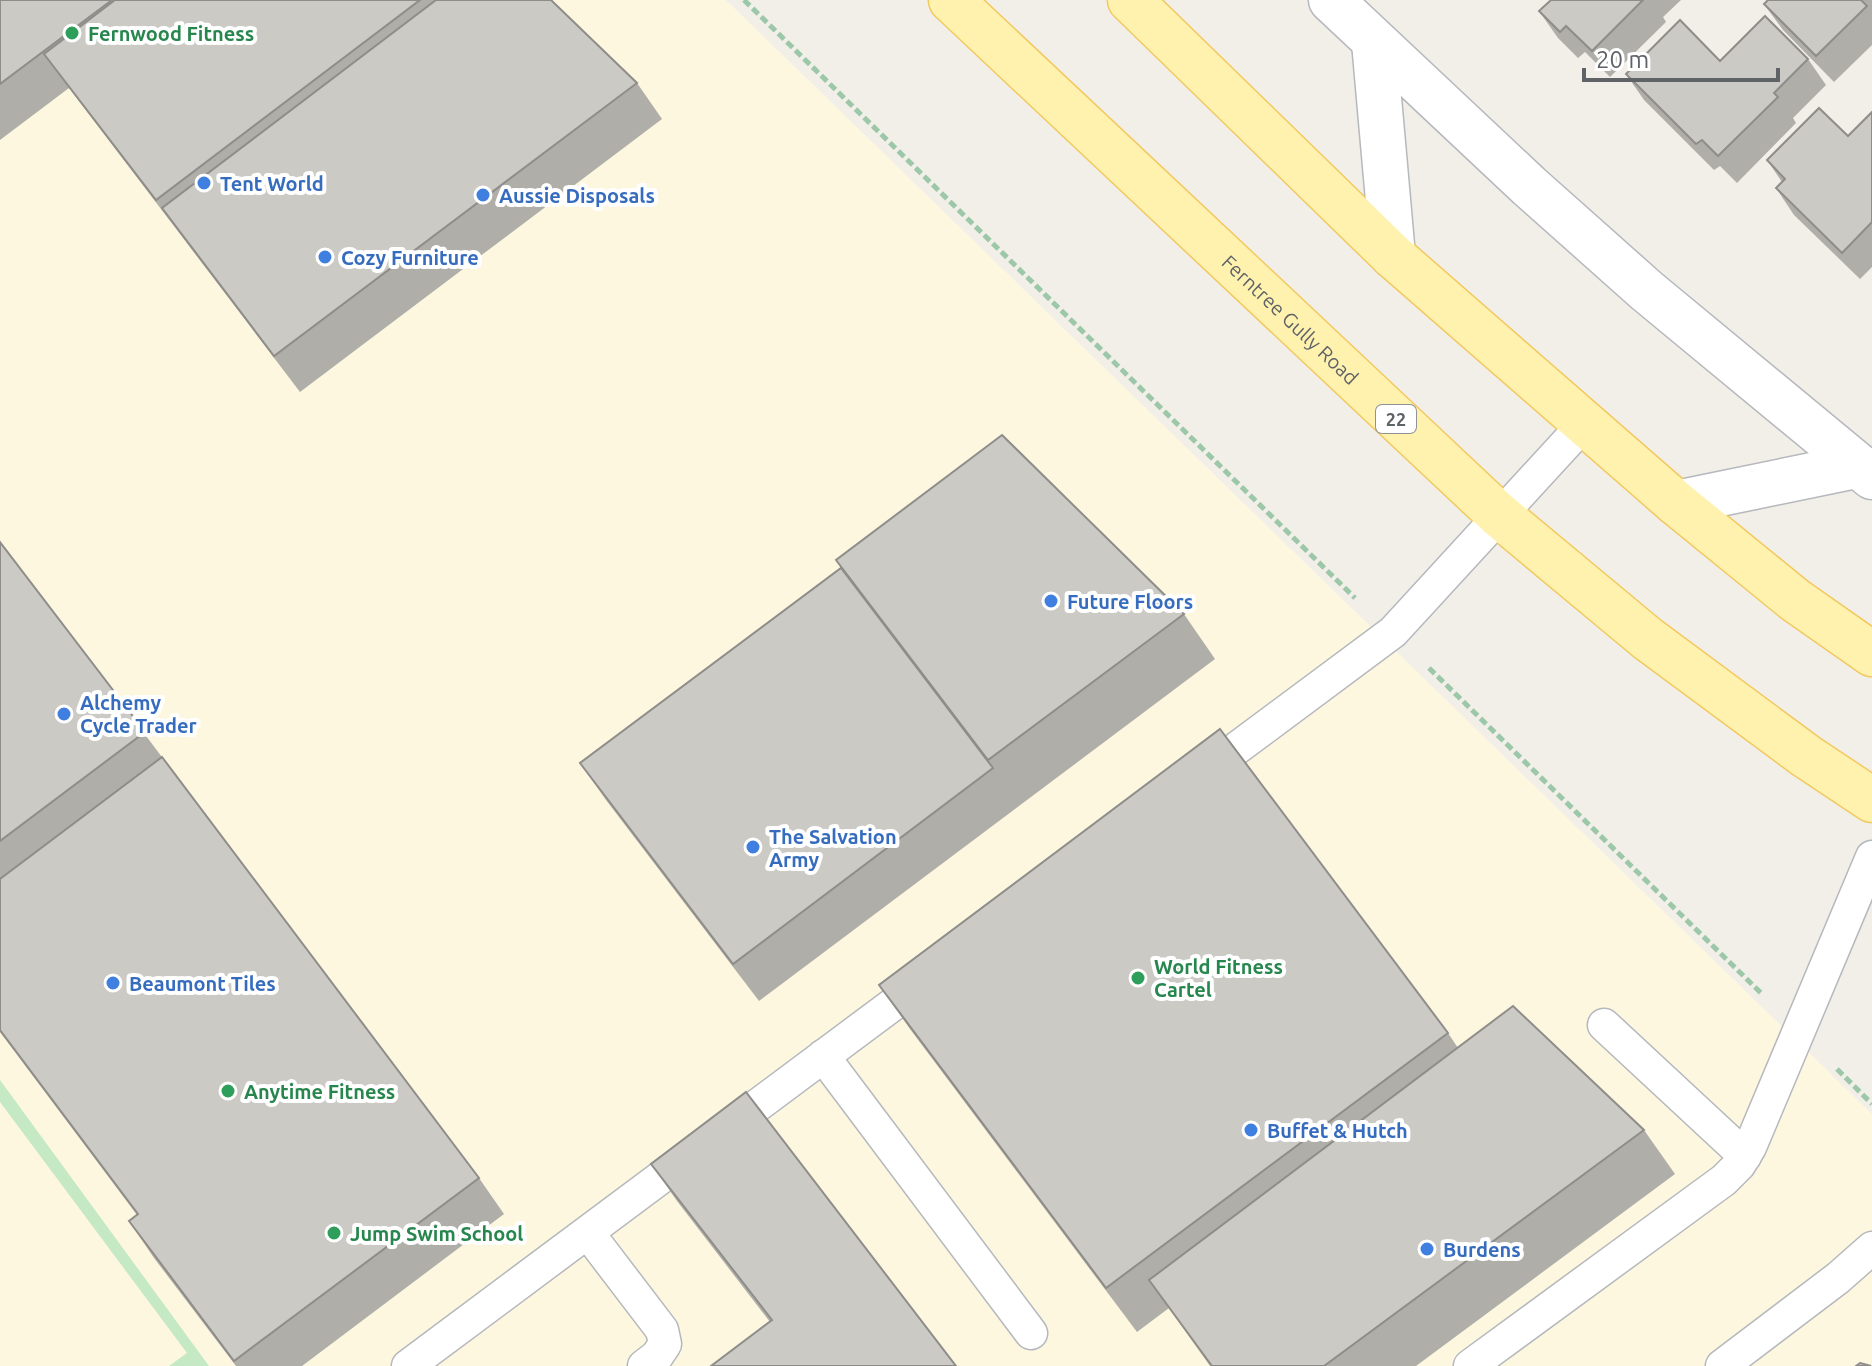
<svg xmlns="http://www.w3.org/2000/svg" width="1872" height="1366" font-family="Ubuntu,sans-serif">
	<rect width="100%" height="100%" fill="#f1efe8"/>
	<polygon fill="#fef7e0" points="0,0 726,0 1872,1114 1872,1366 0,1366"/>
	<polygon fill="#c5e8c5" points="0,1080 209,1366 169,1366 187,1353 0,1102"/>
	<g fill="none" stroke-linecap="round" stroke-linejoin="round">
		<defs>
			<g id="lane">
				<polyline points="1202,774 1393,632 1584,424"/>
				<polyline points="1604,1025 1745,1156"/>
				<polyline points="823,1056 1031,1333"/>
				<polyline points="588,1233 662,1330 665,1344 657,1356 644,1366"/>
				<polyline points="408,1366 927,979"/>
				<polyline points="1470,1366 1724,1180 1739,1165 1750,1147 1872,857"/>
				<polyline points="1722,1366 1838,1278 1872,1248"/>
			</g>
			<g id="street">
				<polyline points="1331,0 1529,186 1647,291 1872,477"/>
				<polyline points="1374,42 1393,256"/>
				<polyline points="1676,503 1856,466"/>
			</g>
			<g id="primary">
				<path id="s1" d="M 951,0 L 1499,515 L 1648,639 L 1806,756 L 1872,800"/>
				<polyline points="1130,0 1393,256 1676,503 1795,600 1872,654"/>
			</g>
		</defs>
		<use href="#lane" stroke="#b5b8bc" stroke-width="35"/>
		<use href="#street" stroke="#b5b8bc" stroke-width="47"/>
		<use href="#primary" stroke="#f2c960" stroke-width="47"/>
		<g stroke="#9cc7a9" stroke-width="5" stroke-dasharray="8 4" stroke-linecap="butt">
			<polyline points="744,0 1355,598"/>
			<polyline points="1429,668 1762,994"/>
			<polyline points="1837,1069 1872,1104"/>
		</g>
		<use href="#lane" stroke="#fff" stroke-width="32"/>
		<use href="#street" stroke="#fff" stroke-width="44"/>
		<use href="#primary" stroke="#fff2af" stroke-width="44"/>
	</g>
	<g fill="#afaea9">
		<polygon points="0,0 551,0 637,83 662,119 300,392 69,88 0,140"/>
		<polygon points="1551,0 1681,0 1663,17 1666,22 1610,77 1585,52 1578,58 1558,38 1539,11"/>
		<polygon points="1768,0 1872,0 1872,45 1834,82 1783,30 1764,4"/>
		<polygon points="1808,59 1826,85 1793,118 1796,123 1737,183 1720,166 1714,170 1644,100 1626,74"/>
		<polygon points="1872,112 1872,267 1860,279 1794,215 1776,188 1782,182 1767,160 1848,136"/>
		<polygon points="0,542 479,1178 504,1214 302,1366 236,1366 154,1258 129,1221 137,1215 0,1032"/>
		<polygon points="1184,614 1215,659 759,1001 606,800 580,763"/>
		<polygon points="879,985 1448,1033 1458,1048 1644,1130 1675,1174 1416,1366 1210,1366 1169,1308 1137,1332 910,1029"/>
		<polygon points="651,1164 956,1366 770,1322 677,1201"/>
	</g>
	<g fill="#cccac5" stroke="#8f8d8a" stroke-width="2">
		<polygon points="0,0 112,0 0,84"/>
		<polygon points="115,0 420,0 156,200 44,54"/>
		<polygon points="436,0 551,0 637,83 274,356 162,208"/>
		<polygon points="1551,0 1643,0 1592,51 1566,26 1560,32 1539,11"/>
		<polygon points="1768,0 1861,0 1867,6 1816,56 1764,4"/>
		<polygon points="1765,16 1808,59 1774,93 1778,97 1718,156 1702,140 1696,144 1626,74 1680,20 1720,61"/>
		<polygon points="1819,108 1848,136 1872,112 1872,222 1842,253 1776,188 1785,179 1767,160"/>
		<polygon points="1002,435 1184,614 988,760 836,560"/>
		<polygon points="0,542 145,732 0,841"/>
		<polygon points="841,568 993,768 733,964 580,763"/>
		<polygon points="1220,729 1448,1033 1106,1288 879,985"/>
		<polygon points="162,757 479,1178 234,1361 129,1221 138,1214 0,1030 0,879"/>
		<polygon points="1513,1006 1644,1130 1324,1366 1212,1366 1149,1280"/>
		<polygon points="746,1092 956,1366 711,1366 772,1320 651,1164"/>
		<polygon points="1860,1363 1871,1366 1856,1366"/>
	</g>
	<g fill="#2e9e5b" stroke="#fff" stroke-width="3">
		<circle cx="72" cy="33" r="8"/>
		<circle cx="1138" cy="978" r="8"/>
		<circle cx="228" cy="1091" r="8"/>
		<circle cx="334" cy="1233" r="8"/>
	</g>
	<g fill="#3f7fe0" stroke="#fff" stroke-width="3">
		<circle cx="204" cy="183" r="8"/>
		<circle cx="483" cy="195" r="8"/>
		<circle cx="325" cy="257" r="8"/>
		<circle cx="1051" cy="601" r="8"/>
		<circle cx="64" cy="714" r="8"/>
		<circle cx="753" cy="847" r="8"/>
		<circle cx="113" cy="983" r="8"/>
		<circle cx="1251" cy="1130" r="8"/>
		<circle cx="1427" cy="1249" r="8"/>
	</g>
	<g text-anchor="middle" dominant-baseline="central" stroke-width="8" stroke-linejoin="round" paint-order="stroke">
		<rect fill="#fff" stroke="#8f9295" stroke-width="2" x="1376" y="405" width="40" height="28" rx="6"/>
		<g font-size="18" font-weight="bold" fill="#5f6368">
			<text x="1396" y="419">22</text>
		</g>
		<g font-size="20" font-weight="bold" fill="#27864d" stroke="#fff" text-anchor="start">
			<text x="88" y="33">Fernwood Fitness</text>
			<text x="1154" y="966">World Fitness<tspan x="1154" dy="23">Cartel</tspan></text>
			<text x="244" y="1091">Anytime Fitness</text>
			<text x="350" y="1233">Jump Swim School</text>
		</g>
		<g font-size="20" font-weight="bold" fill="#366cbe" stroke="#fff" text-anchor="start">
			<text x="220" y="183">Tent World</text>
			<text x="499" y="195">Aussie Disposals</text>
			<text x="341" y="257">Cozy Furniture</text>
			<text x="1067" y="601">Future Floors</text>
			<text x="80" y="702">Alchemy<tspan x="80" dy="23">Cycle Trader</tspan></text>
			<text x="769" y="836">The Salvation<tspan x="769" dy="23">Army</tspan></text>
			<text x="129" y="983">Beaumont Tiles</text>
			<text x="1267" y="1130">Buffet &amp; Hutch</text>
			<text x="1443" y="1249">Burdens</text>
		</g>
		<g font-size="20" fill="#5f6368" stroke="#fff">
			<text stroke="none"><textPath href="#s1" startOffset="466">Ferntree Gully Road</textPath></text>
		</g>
	</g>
	<path d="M1584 68v12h194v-12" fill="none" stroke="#5f6368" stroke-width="4"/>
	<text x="1596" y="68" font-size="24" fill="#5f6368" stroke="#ffffff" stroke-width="6" paint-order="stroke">20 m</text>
</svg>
